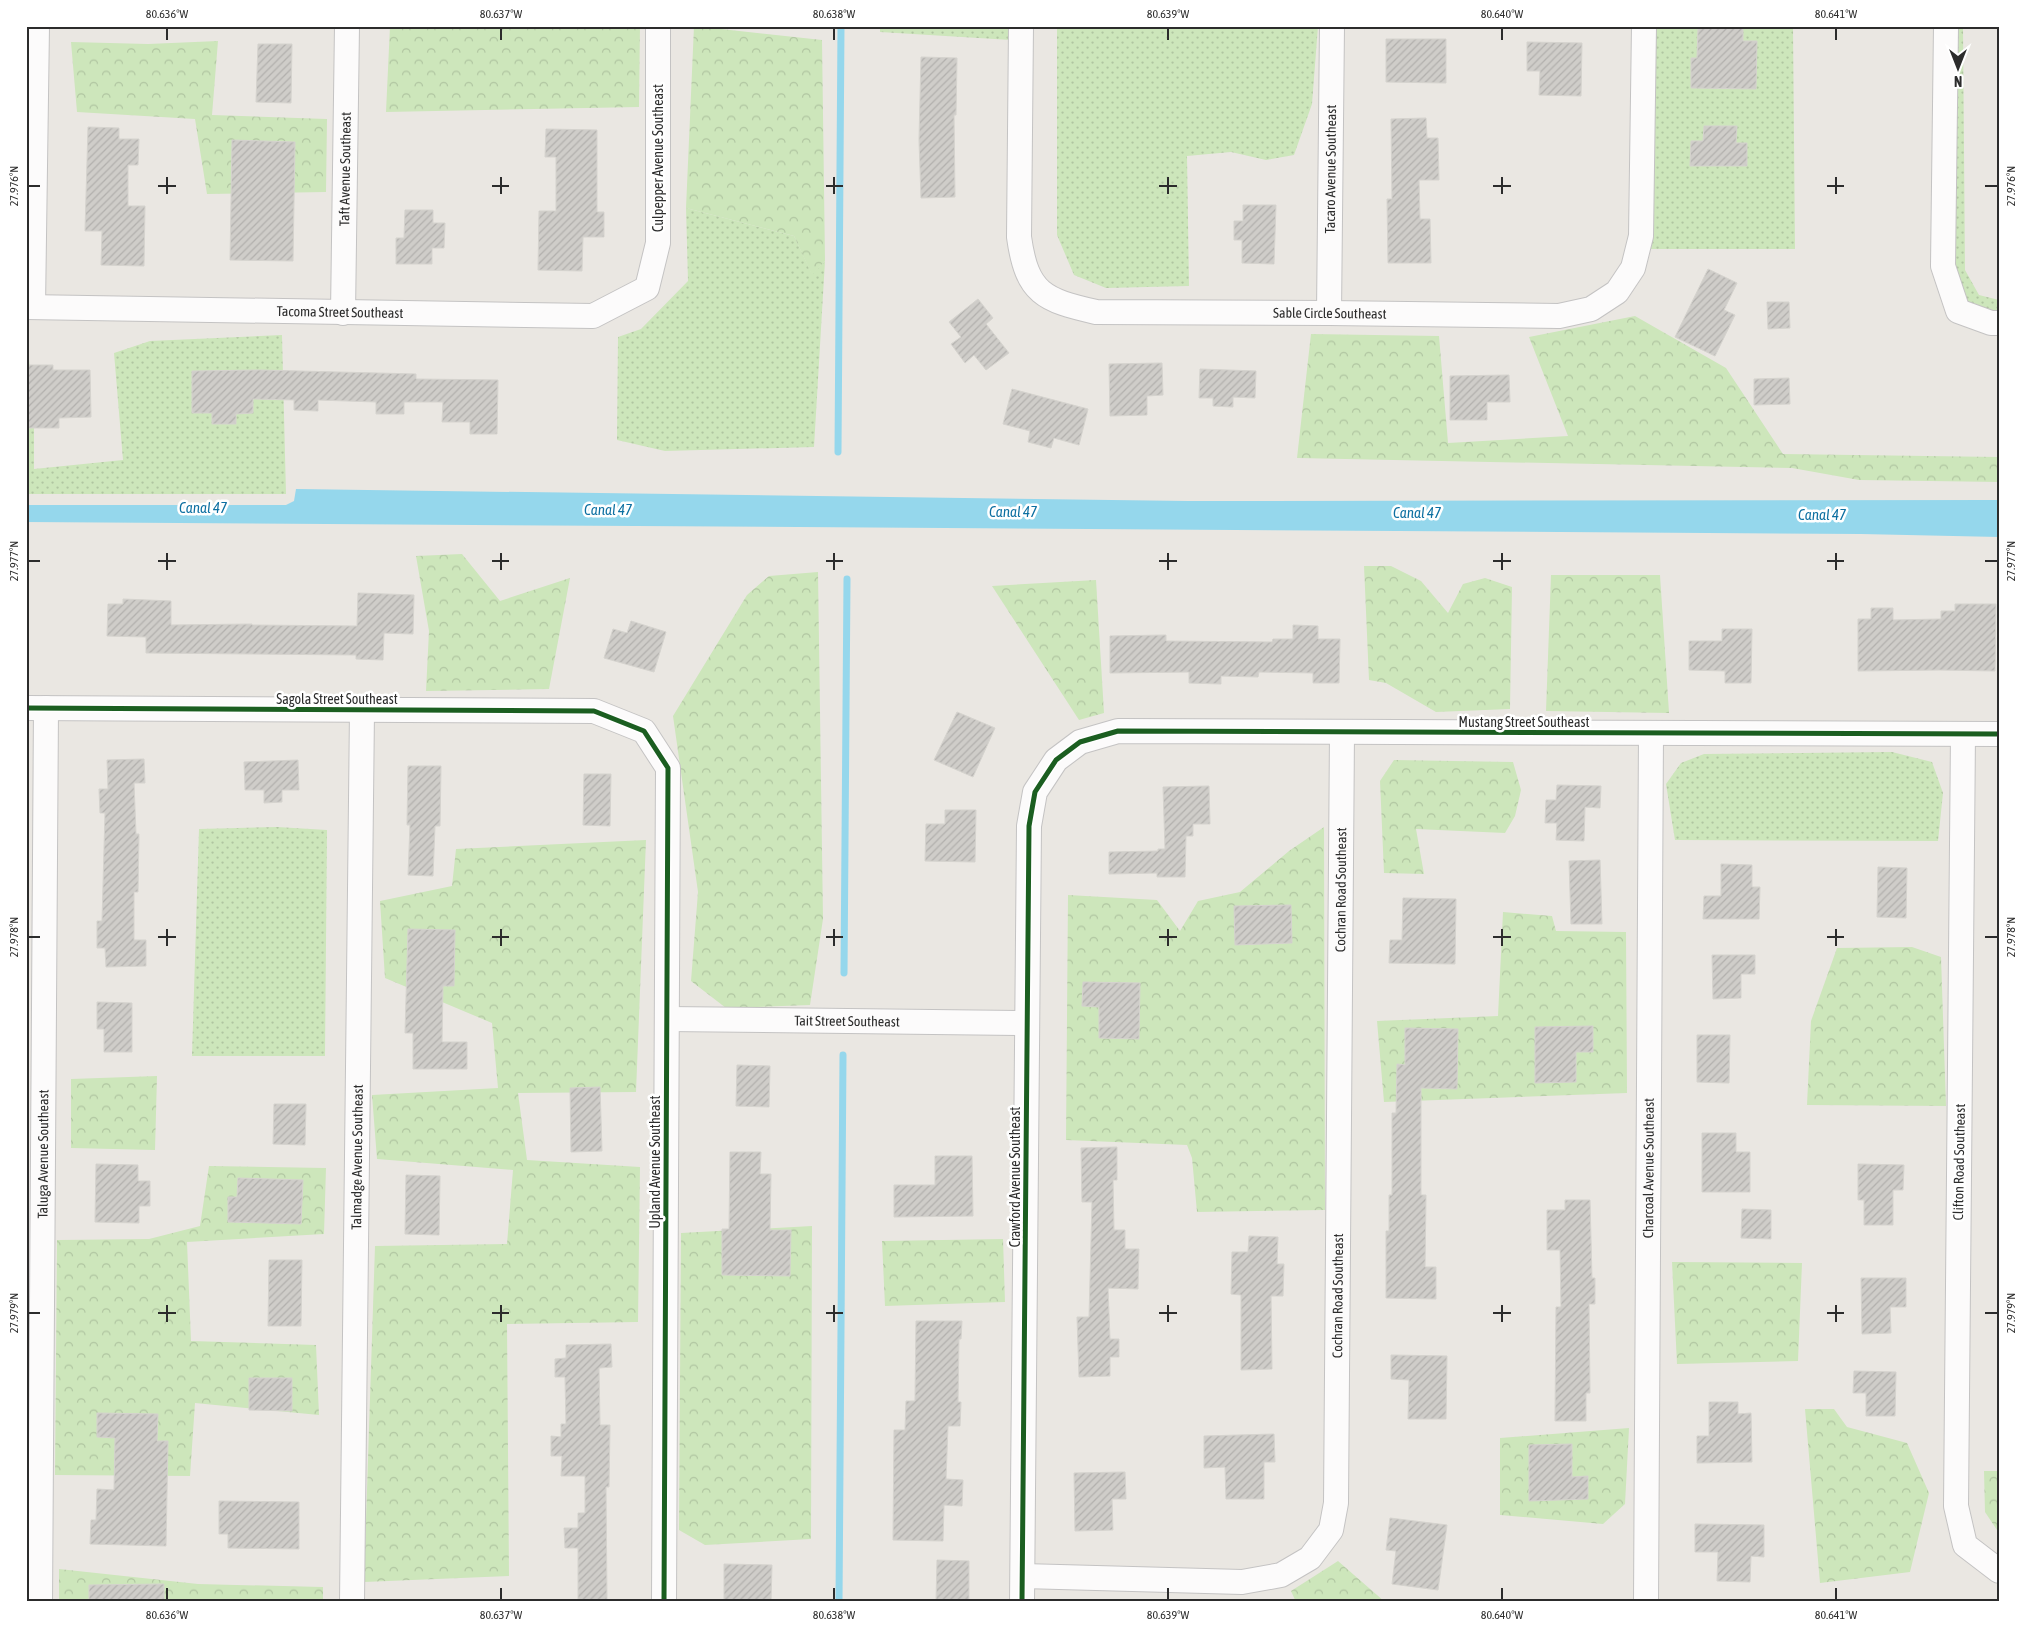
<svg xmlns="http://www.w3.org/2000/svg" width="2025" height="1628" font-family="'Asap Condensed',sans-serif">
	<defs>
		<pattern id="grass-dots" width="8" height="8" patternUnits="userSpaceOnUse" patternTransform="scale(1.25)"><rect width="8" height="8" fill="#cde6bb"/><path d="M2 2h.1M6 6h.1" fill="none" stroke="#b0c5a1" stroke-width="1.8" stroke-linecap="round"/></pattern>
		<pattern id="forest-crowns" width="20" height="18" patternUnits="userSpaceOnUse" patternTransform="scale(1.25)"><rect width="20" height="18" fill="#cde6bb"/><path d="M2 6a3 3 0 1 1 6 0M12 15a3 3 0 1 1 6 0" fill="none" stroke="#b0c5a1"/></pattern>
		<pattern id="building-hatch" width="6" height="6" patternUnits="userSpaceOnUse" patternTransform="scale(1.25)"><rect width="6" height="6" fill="#cfcdc9"/><path d="M-1 1l2-2M0 6l6-6M5 7l2-2" fill="none" stroke="#b2b0ad"/></pattern>
	</defs>
	<rect width="100%" height="100%" fill="#eae7e2"/>
	<g fill="url(#grass-dots)">
		<polygon points="880,26 1011,26 1011,40 880,32"/>
		<polygon points="1057,26 1318,26 1312,104 1294,155 1266,160 1231,152 1187,156 1189,286 1106,288 1074,275 1057,235"/>
		<polygon points="1655,26 1793,26 1795,249 1651,249"/>
		<polygon points="1957,26 1963,26 1965,270 1979,295 1999,300 1999,310 1992,310 1967,301 1955,264"/>
		<polygon points="686,208 794,236 812,274 825,261 814,447 665,451 617,440 618,337 641,329 688,281"/>
		<polygon points="282,335 286,494 26,494 26,338 34,398 34,469 123,460 114,353 150,341"/>
		<polygon points="1892,752 1932,762 1943,793 1938,841 1675,840 1666,784 1681,763 1704,754"/>
		<polygon points="277,827 327,830 325,1056 192,1056 199,829"/>
	</g>
	<g fill="url(#forest-crowns)">
		<polygon points="390,26 640,26 639,107 386,112"/>
		<polygon points="694,26 822,40 825,261 812,275 794,236 686,208"/>
		<polygon points="218,41 212,115 327,119 326,192 207,194 195,119 77,112 71,42 148,44"/>
		<polygon points="1635,316 1726,368 1783,454 1999,457 1999,482 1859,480 1792,468 1297,458 1311,334 1439,336 1448,443 1568,436 1529,337"/>
		<polygon points="462,554 500,601 570,578 549,689 426,691 429,631 416,556"/>
		<polygon points="1364,566 1391,566 1421,581 1448,613 1463,584 1485,578 1512,587 1510,709 1436,712 1386,683 1369,680"/>
		<polygon points="818,572 823,919 810,1005 726,1008 691,981 698,892 673,716 747,595 769,576"/>
		<polygon points="1551,575 1660,575 1669,713 1546,711"/>
		<polygon points="1096,580 1104,713 1079,720 992,586"/>
		<polygon points="1394,760 1513,762 1521,790 1515,816 1505,833 1416,829 1424,874 1384,873 1380,781"/>
		<polygon points="1324,827 1325,1210 1197,1212 1192,1158 1187,1145 1066,1140 1068,895 1157,900 1180,931 1198,901 1240,892 1289,851"/>
		<polygon points="646,840 636,1092 518,1093 527,1160 640,1167 638,1322 507,1324 509,1576 364,1582 375,1246 507,1244 513,1170 377,1159 372,1095 498,1088 492,1023 385,978 380,901 452,886 456,849"/>
		<polygon points="1503,912 1552,916 1556,931 1626,932 1627,1093 1384,1102 1377,1021 1498,1016"/>
		<polygon points="1912,947 1941,957 1946,1106 1807,1105 1811,1021 1837,948"/>
		<polygon points="157,1076 155,1150 71,1148 71,1079"/>
		<polygon points="209,1166 326,1168 324,1234 187,1242 191,1341 316,1345 319,1415 195,1403 190,1476 55,1475 57,1240 149,1239 200,1226"/>
		<polygon points="812,1226 811,1539 705,1545 679,1530 681,1233"/>
		<polygon points="1003,1239 1005,1302 885,1306 882,1241"/>
		<polygon points="1672,1262 1802,1263 1798,1361 1677,1364"/>
		<polygon points="1805,1409 1834,1409 1847,1427 1907,1443 1929,1493 1910,1572 1820,1583"/>
		<polygon points="1629,1428 1625,1504 1603,1524 1500,1515 1500,1438"/>
		<polygon points="1984,1471 1999,1471 1999,1533 1985,1512"/>
		<polygon points="1338,1561 1385,1602 1296,1602 1291,1591"/>
		<polygon points="59,1569 198,1584 323,1587 323,1602 59,1602"/>
		<polygon points="1066,1599 1147,1601 1147,1602 1056,1602"/>
	</g>
	<polygon fill="#95d7ec" points="296,489 1188,501 1999,500 1999,537 1861,534 26,522 26,505 286,505 294,501"/>
	<g fill="none" stroke-linecap="round" stroke-linejoin="round">
		<g stroke="#95d7ec" stroke-width="7">
			<polyline points="838,452 841,26"/>
			<polyline points="844,973 847,579"/>
			<polyline points="839,1602 843,1055"/>
		</g>
	</g>
	<g fill="url(#building-hatch)" stroke="#d5d3ce">
		<polygon points="1698,28 1743,28 1743,41 1757,41 1756,89 1691,88 1691,58 1697,58"/>
		<polygon points="1386,39 1446,39 1446,83 1386,82"/>
		<polygon points="1527,42 1582,43 1581,96 1539,95 1540,71 1527,71"/>
		<polygon points="258,44 292,44 291,103 256,102"/>
		<polygon points="921,57 957,58 956,115 954,115 955,197 921,198 919,140"/>
		<polygon points="1426,118 1427,138 1438,138 1439,180 1419,180 1420,219 1430,219 1431,263 1388,263 1387,199 1392,199 1391,119"/>
		<polygon points="1704,126 1737,126 1736,143 1747,143 1747,166 1690,166 1691,141 1703,141"/>
		<polygon points="88,127 119,128 119,139 139,139 138,165 128,165 128,206 145,206 144,266 101,265 102,231 85,231"/>
		<polygon points="546,129 597,130 597,212 604,212 604,237 583,237 582,271 538,270 539,211 556,211 556,157 545,157"/>
		<polygon points="232,140 295,142 293,261 230,260"/>
		<polygon points="1243,205 1276,205 1274,264 1242,263 1242,240 1234,240 1234,221 1243,221"/>
		<polygon points="405,210 433,210 433,223 445,223 444,248 432,248 432,264 396,264 396,238 404,238"/>
		<polygon points="1708,269 1737,283 1724,310 1735,315 1715,356 1675,337"/>
		<polygon points="978,299 993,318 986,324 1009,353 986,370 974,355 965,363 951,344 961,337 949,322"/>
		<polygon points="1767,302 1789,302 1790,328 1768,329"/>
		<polygon points="1162,363 1163,395 1147,396 1147,415 1110,416 1109,364"/>
		<polygon points="26,365 53,365 53,370 90,370 91,417 59,418 59,428 26,428"/>
		<polygon points="1200,369 1256,371 1255,398 1233,397 1233,407 1213,406 1213,398 1199,398"/>
		<polygon points="260,370 416,374 416,379 498,380 497,434 470,434 470,422 442,422 443,402 404,402 404,414 376,414 376,402 318,400 318,411 294,410 294,400 253,399 253,413 236,414 236,424 212,424 212,413 192,413 192,371"/>
		<polygon points="1509,375 1510,402 1487,402 1487,420 1450,420 1450,376"/>
		<polygon points="1789,378 1790,404 1754,405 1754,379"/>
		<polygon points="1012,389 1088,409 1079,445 1054,438 1051,448 1028,442 1030,431 1003,424"/>
		<polygon points="358,593 414,595 413,634 384,633 383,660 356,659 356,655 146,653 146,637 107,636 108,604 123,604 123,599 171,601 171,625 252,624 252,625 357,626"/>
		<polygon points="1955,604 1996,604 1995,671 1940,670 1858,671 1858,619 1871,619 1871,608 1893,608 1893,620 1941,619 1941,611 1955,611"/>
		<polygon points="631,621 666,632 654,672 604,658 613,629 627,633"/>
		<polygon points="1293,625 1318,626 1318,639 1340,639 1339,683 1313,683 1313,673 1259,672 1258,677 1221,676 1221,684 1189,683 1189,672 1110,673 1110,636 1166,635 1166,641 1272,642 1273,639 1293,639"/>
		<polygon points="1722,629 1752,629 1751,683 1725,683 1725,671 1689,670 1689,641 1722,641"/>
		<polygon points="957,712 995,728 973,777 934,760"/>
		<polygon points="144,759 145,783 134,783 136,834 139,834 138,892 134,892 134,940 146,940 146,966 106,967 105,948 97,948 97,921 102,921 105,813 100,813 99,789 108,789 107,760"/>
		<polygon points="298,760 299,790 282,790 282,802 264,803 264,790 245,790 244,762"/>
		<polygon points="408,766 441,766 440,826 435,826 433,876 408,875 410,825 407,825"/>
		<polygon points="584,774 611,774 610,826 583,825"/>
		<polygon points="1557,785 1601,786 1600,808 1585,807 1584,841 1556,840 1557,823 1545,823 1546,800 1556,800"/>
		<polygon points="1209,786 1210,824 1193,824 1193,836 1186,836 1185,877 1157,877 1157,873 1109,874 1109,852 1158,851 1158,849 1165,849 1163,787"/>
		<polygon points="945,810 976,810 975,862 925,861 926,824 945,824"/>
		<polygon points="1600,860 1602,924 1571,924 1569,861"/>
		<polygon points="1721,864 1752,865 1752,887 1760,887 1759,919 1703,919 1704,896 1721,896"/>
		<polygon points="1878,867 1907,868 1906,918 1877,917"/>
		<polygon points="1403,898 1456,899 1455,964 1389,963 1390,940 1402,940"/>
		<polygon points="1291,905 1292,943 1235,945 1234,906"/>
		<polygon points="408,929 455,930 454,986 443,986 442,1042 467,1042 467,1069 413,1069 413,1033 405,1033"/>
		<polygon points="1712,955 1755,955 1755,974 1741,974 1741,998 1713,999"/>
		<polygon points="1083,982 1140,983 1139,1039 1099,1038 1099,1007 1082,1006"/>
		<polygon points="97,1002 132,1003 132,1052 104,1052 104,1029 97,1029"/>
		<polygon points="1593,1026 1593,1052 1576,1052 1576,1082 1535,1083 1535,1027"/>
		<polygon points="1405,1028 1458,1029 1457,1089 1421,1088 1421,1195 1426,1195 1425,1267 1436,1267 1436,1299 1386,1298 1386,1231 1389,1231 1389,1195 1392,1195 1392,1113 1396,1113 1397,1064 1405,1065"/>
		<polygon points="1697,1035 1730,1035 1729,1083 1697,1082"/>
		<polygon points="737,1065 770,1066 769,1107 736,1106"/>
		<polygon points="600,1087 602,1151 571,1152 570,1088"/>
		<polygon points="274,1104 306,1104 305,1145 273,1144"/>
		<polygon points="1702,1133 1736,1133 1736,1152 1750,1152 1750,1192 1702,1192"/>
		<polygon points="1117,1147 1117,1180 1113,1180 1114,1230 1125,1230 1125,1249 1139,1249 1138,1289 1108,1288 1110,1339 1119,1339 1119,1357 1110,1357 1110,1376 1079,1377 1077,1317 1089,1317 1092,1202 1082,1202 1081,1148"/>
		<polygon points="730,1152 761,1152 760,1174 771,1174 770,1230 791,1230 790,1276 722,1275 722,1229 729,1229"/>
		<polygon points="935,1156 972,1156 973,1216 894,1217 894,1185 935,1185"/>
		<polygon points="96,1164 138,1165 138,1181 150,1181 150,1206 139,1206 139,1223 95,1222"/>
		<polygon points="1858,1164 1904,1165 1903,1190 1893,1190 1893,1225 1864,1225 1864,1200 1858,1200"/>
		<polygon points="406,1175 440,1176 439,1235 405,1234"/>
		<polygon points="238,1178 303,1180 301,1224 228,1222 228,1197 237,1197"/>
		<polygon points="1565,1200 1590,1200 1592,1278 1595,1278 1595,1304 1589,1304 1590,1393 1586,1393 1586,1421 1555,1421 1556,1307 1561,1307 1560,1250 1547,1250 1547,1210 1565,1210"/>
		<polygon points="1742,1209 1771,1210 1771,1239 1741,1238"/>
		<polygon points="1249,1236 1278,1237 1277,1264 1284,1264 1283,1296 1271,1296 1272,1369 1241,1370 1241,1295 1231,1294 1232,1252 1248,1252"/>
		<polygon points="269,1260 302,1260 301,1326 268,1326"/>
		<polygon points="1861,1278 1906,1278 1906,1307 1890,1307 1891,1333 1862,1334"/>
		<polygon points="916,1321 962,1321 961,1339 959,1339 958,1402 961,1402 960,1426 948,1426 946,1479 963,1480 962,1506 944,1505 943,1541 893,1540 894,1430 905,1430 906,1401 915,1401"/>
		<polygon points="611,1344 612,1367 599,1368 600,1425 610,1425 609,1487 606,1487 607,1602 578,1602 578,1548 565,1548 564,1528 578,1528 578,1513 585,1513 585,1476 561,1476 562,1456 551,1456 551,1436 561,1437 561,1424 566,1424 565,1377 555,1377 555,1359 566,1358 566,1345"/>
		<polygon points="1391,1355 1447,1356 1446,1419 1408,1419 1409,1380 1391,1379"/>
		<polygon points="1854,1371 1896,1372 1895,1416 1866,1416 1866,1393 1853,1393"/>
		<polygon points="249,1378 292,1378 292,1411 249,1410"/>
		<polygon points="1709,1402 1738,1402 1738,1414 1751,1413 1752,1462 1697,1463 1697,1436 1709,1436"/>
		<polygon points="97,1413 158,1414 157,1441 168,1441 166,1546 90,1544 91,1520 96,1520 97,1489 114,1490 115,1438 97,1437"/>
		<polygon points="1274,1434 1275,1462 1264,1462 1264,1499 1226,1499 1225,1467 1204,1468 1204,1436"/>
		<polygon points="1572,1444 1572,1477 1588,1476 1588,1499 1529,1501 1529,1445"/>
		<polygon points="1125,1472 1126,1499 1112,1499 1113,1530 1075,1531 1074,1473"/>
		<polygon points="219,1501 299,1502 299,1549 228,1548 228,1534 219,1534"/>
		<polygon points="1390,1518 1447,1525 1438,1590 1392,1584 1396,1551 1386,1550"/>
		<polygon points="1695,1524 1764,1525 1764,1557 1751,1556 1750,1582 1717,1581 1718,1552 1695,1552"/>
		<polygon points="937,1560 969,1561 969,1602 936,1602"/>
		<polygon points="724,1564 772,1565 771,1602 724,1602"/>
		<polygon points="164,1584 164,1602 89,1602 89,1585"/>
	</g>
	<g fill="none" stroke-linecap="round" stroke-linejoin="round">
		<defs>
			<g id="street">
				<path id="s1" d="M 1021,26 L 1019,237 C 1027,294 1044,300 1096,312 L 1329,313 L 1559,316 L 1591,309 L 1617,292 L 1633,268 L 1641,236 L 1644,26"/>
				<polyline points="1946,26 1943,266 1958,311 1991,323 1999,323"/>
				<path id="s2" d="M 26,307 L 593,316 L 647,288 L 658,243 L 658,26"/>
				<polyline points="33,307 37,26"/>
				<path id="s3" d="M 343,313 L 347,26"/>
				<path id="s4" d="M 1329,313 L 1332,26"/>
				<polyline points="26,708 594,711 644,731 668,768 664,1602"/>
				<polyline points="1963,734 1956,1506 1965,1545 1999,1571"/>
				<path id="s5" d="M 667,1019 L 1027,1023"/>
				<path id="s6" d="M 1023,1576 L 1242,1582 L 1281,1575 L 1310,1558 L 1331,1530 L 1336,1503 L 1342,733"/>
				<path id="s7" d="M 40,1602 L 46,708"/>
				<path id="s8" d="M 352,1602 L 362,711"/>
				<polyline points="1022,1602 1029,826 1035,792 1056,760 1080,742 1118,731 1999,734"/>
				<path id="s9" d="M 1646,1602 L 1651,734"/>
			</g>
		</defs>
		<use href="#street" stroke="#c4c3c3" stroke-width="26"/>
		<use href="#street" stroke="#fcfbfb" stroke-width="24"/>
		<defs>
			<g id="cycleway">
				<polyline points="26,708 594,711 644,731 668,768 664,1602"/>
				<polyline points="1022,1602 1029,826 1035,792 1056,760 1080,742 1118,731 1999,734"/>
			</g>
		</defs>
		<use href="#cycleway" stroke="#fff" stroke-width="8"/>
		<use href="#cycleway" stroke="#1b5e20" stroke-width="5"/>
	</g>
	<path fill="none" stroke="#2c2c2c" stroke-width="2" d="M 167,28 L 167,40M 501,28 L 501,40M 834,28 L 834,40M 1168,28 L 1168,40M 1502,28 L 1502,40M 1836,28 L 1836,40M 167,177 L 167,194M 501,177 L 501,194M 834,177 L 834,194M 1168,177 L 1168,194M 1502,177 L 1502,194M 1836,177 L 1836,194M 28,186 L 40,186M 158,186 L 176,186M 492,186 L 509,186M 826,186 L 843,186M 1159,186 L 1177,186M 1493,186 L 1511,186M 1827,186 L 1844,186M 1985,186 L 1998,186M 167,553 L 167,570M 501,553 L 501,570M 834,553 L 834,570M 1168,553 L 1168,570M 1502,553 L 1502,570M 1836,553 L 1836,570M 28,561 L 40,561M 158,561 L 176,561M 492,561 L 509,561M 826,561 L 843,561M 1159,561 L 1177,561M 1493,561 L 1511,561M 1827,561 L 1844,561M 1985,561 L 1998,561M 167,929 L 167,946M 501,929 L 501,946M 834,929 L 834,946M 1168,929 L 1168,946M 1502,929 L 1502,946M 1836,929 L 1836,946M 28,937 L 40,937M 158,937 L 176,937M 492,937 L 509,937M 826,937 L 843,937M 1159,937 L 1177,937M 1493,937 L 1511,937M 1827,937 L 1844,937M 1985,937 L 1998,937M 167,1305 L 167,1322M 501,1305 L 501,1322M 834,1305 L 834,1322M 1168,1305 L 1168,1322M 1502,1305 L 1502,1322M 1836,1305 L 1836,1322M 28,1313 L 40,1313M 158,1313 L 176,1313M 492,1313 L 509,1313M 826,1313 L 843,1313M 1159,1313 L 1177,1313M 1493,1313 L 1511,1313M 1827,1313 L 1844,1313M 1985,1313 L 1998,1313M 167,1588 L 167,1600M 501,1588 L 501,1600M 834,1588 L 834,1600M 1168,1588 L 1168,1600M 1502,1588 L 1502,1600M 1836,1588 L 1836,1600"/>
	<g text-anchor="middle" dominant-baseline="central" stroke-width="5" stroke-linejoin="round" paint-order="stroke">
		<g font-size="14" fill="#2c2c2c" stroke="#fff">
			<text transform="translate(658 158) rotate(-90)">Culpepper Avenue Southeast</text>
			<text stroke="none"><textPath href="#s3" startOffset="144">Taft Avenue Southeast</textPath></text>
			<text stroke="none"><textPath href="#s4" startOffset="144">Tacaro Avenue Southeast</textPath></text>
			<text stroke="none"><textPath href="#s2" startOffset="314">Tacoma Street Southeast</textPath></text>
			<text stroke="none"><textPath href="#s1" startOffset="564">Sable Circle Southeast</textPath></text>
			<text x="337" y="699">Sagola Street Southeast</text>
			<text x="1524" y="722">Mustang Street Southeast</text>
			<text stroke="none"><textPath href="#s6" startOffset="968">Cochran Road Southeast</textPath></text>
			<text stroke="none"><textPath href="#s5" startOffset="180">Tait Street Southeast</textPath></text>
			<text stroke="none"><textPath href="#s7" startOffset="448">Taluga Avenue Southeast</textPath></text>
			<text stroke="none"><textPath href="#s8" startOffset="445">Talmadge Avenue Southeast</textPath></text>
			<text transform="translate(655 1162) rotate(-90)">Upland Avenue Southeast</text>
			<text transform="translate(1959 1162) rotate(-89)">Clifton Road Southeast</text>
			<text stroke="none"><textPath href="#s9" startOffset="434">Charcoal Avenue Southeast</textPath></text>
			<text transform="translate(1015 1177) rotate(-90)">Crawford Avenue Southeast</text>
			<text stroke="none"><textPath href="#s6" startOffset="562">Cochran Road Southeast</textPath></text>
		</g>
		<g font-size="15" font-style="italic" fill="#0c6fa1" stroke="#fff">
			<text x="203" y="507">Canal 47</text>
			<text x="608" y="509">Canal 47</text>
			<text x="1013" y="511">Canal 47</text>
			<text x="1417" y="512">Canal 47</text>
			<text x="1822" y="514">Canal 47</text>
		</g>
	</g>
	<rect width="2025" height="1628" fill="none" stroke="#ffffff" stroke-width="55"/>
	<g transform="translate(1958 68) rotate(180)" stroke="#ffffff" stroke-width="4" paint-order="stroke">
	<path d="M0-4L9 19L0 12L-9 19Z" fill="#2c2c2c"/>
	<text y="-8" font-size="14" font-weight="bold" text-anchor="middle" fill="#2c2c2c">N</text>
	</g>
	<rect x="28" y="28" width="1970" height="1572" fill="none" stroke="#2c2c2c" stroke-width="2"/>
	<g font-size="12" text-anchor="middle" fill="#2c2c2c">
		<text x="167" y="18">80.636°W</text>
		<text x="501" y="18">80.637°W</text>
		<text x="834" y="18">80.638°W</text>
		<text x="1168" y="18">80.639°W</text>
		<text x="1502" y="18">80.640°W</text>
		<text x="1836" y="18">80.641°W</text>
		<text transform="translate(2011 186) rotate(-90)" y="4">27.976°N</text>
		<text transform="translate(14 186) rotate(-90)" y="4">27.976°N</text>
		<text transform="translate(2011 561) rotate(-90)" y="4">27.977°N</text>
		<text transform="translate(14 561) rotate(-90)" y="4">27.977°N</text>
		<text transform="translate(2011 937) rotate(-90)" y="4">27.978°N</text>
		<text transform="translate(14 937) rotate(-90)" y="4">27.978°N</text>
		<text transform="translate(2011 1313) rotate(-90)" y="4">27.979°N</text>
		<text transform="translate(14 1313) rotate(-90)" y="4">27.979°N</text>
		<text x="167" y="1619">80.636°W</text>
		<text x="501" y="1619">80.637°W</text>
		<text x="834" y="1619">80.638°W</text>
		<text x="1168" y="1619">80.639°W</text>
		<text x="1502" y="1619">80.640°W</text>
		<text x="1836" y="1619">80.641°W</text>
	</g>
</svg>
